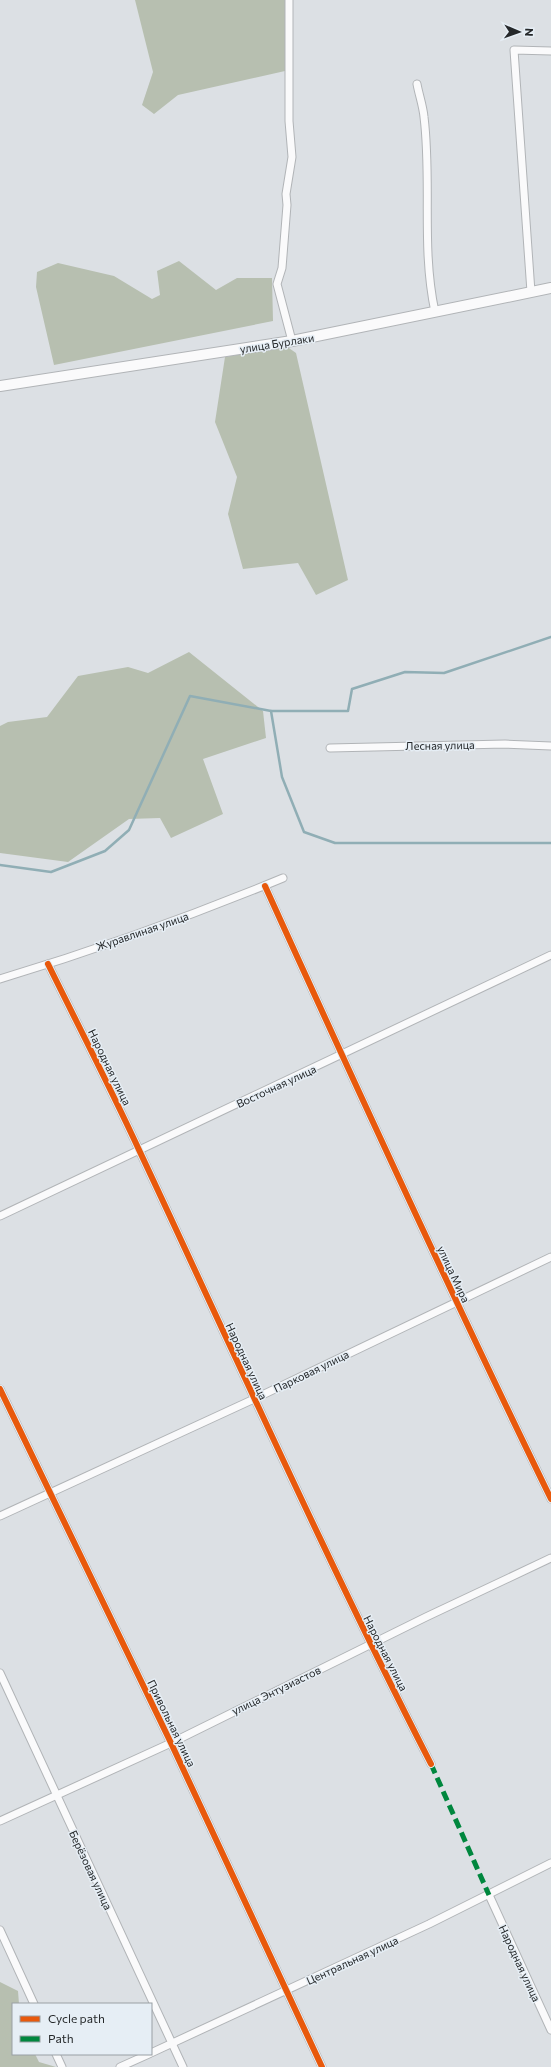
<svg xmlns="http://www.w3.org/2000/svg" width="551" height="2067" font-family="Commissioner,sans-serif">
	<rect width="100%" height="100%" fill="#dce0e4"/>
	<g fill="#b7bfb0">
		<polygon points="135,0 285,0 285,71 178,95 154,114 142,105 153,72"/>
		<polygon points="179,261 216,290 237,278 272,278 273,321 54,365 36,287 37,272 58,263 114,276 152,299 160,295 157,271"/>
		<polygon points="286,346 296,353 348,580 316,595 298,563 243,569 228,514 237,477 215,422 225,357"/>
		<polygon points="189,652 263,711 266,738 203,759 223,814 171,838 160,818 129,819 68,862 0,853 0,726 8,722 47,717 78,676 128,667 148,673"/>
		<polygon points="0,1982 18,1991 19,2004 13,2004 13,2054 35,2054 39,2062 56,2067 0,2067"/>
	</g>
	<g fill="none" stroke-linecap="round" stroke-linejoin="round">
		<g stroke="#90aeb5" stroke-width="2.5">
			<polyline points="271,711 282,777 304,832 335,843 551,843"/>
			<polyline points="0,865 51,872 105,851 129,830 190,696 271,711 348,711 352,689 405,672 444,673 551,637"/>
		</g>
		<defs>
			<g id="street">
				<polyline points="289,0 289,121 292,157 286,194 287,205 282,268 277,284 292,341"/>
				<path d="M 417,84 C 419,95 423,106 424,117 C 432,182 421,247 435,312"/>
				<polyline points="531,292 514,50 551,51"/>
				<polyline points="330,748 505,744 551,746"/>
				<path d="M 265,886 C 358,1091 452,1296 551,1499"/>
				<path d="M 48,964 C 79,1027 111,1089 140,1152 C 236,1357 328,1563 431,1764"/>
				<path d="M 0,979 C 96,950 191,916 283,878"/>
				<polyline points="0,1216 551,955"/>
				<polyline points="0,1389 171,1743 322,2067"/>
				<polyline points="0,1516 254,1399 551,1257"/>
				<polyline points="0,1673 183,2067"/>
				<polyline points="0,1821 171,1743 426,1617 551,1558"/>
				<polyline points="489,1895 551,2030"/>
				<polyline points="0,1930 34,2004"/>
				<polyline points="151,2053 429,1924 551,1863"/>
				<polyline points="56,2054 62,2067"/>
				<polyline points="120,2067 149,2054"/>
			</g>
			<polyline id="secondary" points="0,386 292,341 551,288"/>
		</defs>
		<use href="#street" stroke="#b1b4b7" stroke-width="9"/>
		<use href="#secondary" stroke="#b1b4b7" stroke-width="12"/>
		<use href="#street" stroke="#fafafb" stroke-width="7"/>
		<use href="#secondary" stroke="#fafafb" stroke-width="10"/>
		<polyline stroke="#00873e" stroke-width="5" stroke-dasharray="10 5" stroke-linecap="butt" points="431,1764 489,1895"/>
		<defs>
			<g id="cycleway">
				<path d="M 265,886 C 358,1091 452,1296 551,1499"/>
				<path d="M 48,964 C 79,1027 111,1089 140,1152 C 236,1357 328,1563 431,1764"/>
				<polyline points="0,1389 171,1743 322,2067"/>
			</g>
		</defs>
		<use href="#cycleway" stroke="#e6eef5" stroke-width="8"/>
		<use href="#cycleway" stroke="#e8590c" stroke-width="6"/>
	</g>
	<g text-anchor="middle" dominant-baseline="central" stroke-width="3" stroke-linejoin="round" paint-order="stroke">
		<g font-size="11" fill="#25282a" stroke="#e6eef5">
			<text transform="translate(277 343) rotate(-9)">улица Бурлаки</text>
			<text transform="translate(440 745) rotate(-1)">Лесная улица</text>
			<text transform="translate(142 931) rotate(-19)">Журавлиная улица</text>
			<text transform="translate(110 1067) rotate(64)">Народная улица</text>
			<text transform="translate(276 1086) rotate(-25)">Восточная улица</text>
			<text transform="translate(454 1274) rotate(65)">улица Мира</text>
			<text transform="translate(247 1361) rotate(65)">Народная улица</text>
			<text transform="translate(311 1371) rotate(-26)">Парковая улица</text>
			<text transform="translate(386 1653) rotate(63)">Народная улица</text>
			<text transform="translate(276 1690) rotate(-26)">улица Энтузиастов</text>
			<text transform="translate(172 1723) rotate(64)">Привольная улица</text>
			<text transform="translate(91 1870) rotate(65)">Берёзовая улица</text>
			<text transform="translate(352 1960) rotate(-25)">Центральная улица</text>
			<text transform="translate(520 1963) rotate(65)">Народная улица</text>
		</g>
	</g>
	<rect x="12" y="2003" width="140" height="52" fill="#e6eef5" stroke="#999fa4"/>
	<rect x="20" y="2016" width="20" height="6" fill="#e8590c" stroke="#999fa4"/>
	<text x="48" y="2023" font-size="12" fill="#25282a">Cycle path</text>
	<rect x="20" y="2036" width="20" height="6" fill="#00873e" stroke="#999fa4"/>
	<text x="48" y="2043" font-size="12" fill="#25282a">Path</text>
	<g transform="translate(519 32) rotate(92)" stroke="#e6eef5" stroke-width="3" paint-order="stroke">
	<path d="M0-3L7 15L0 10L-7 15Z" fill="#25282a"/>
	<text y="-6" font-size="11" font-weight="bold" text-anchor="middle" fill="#25282a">N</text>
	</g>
</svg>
